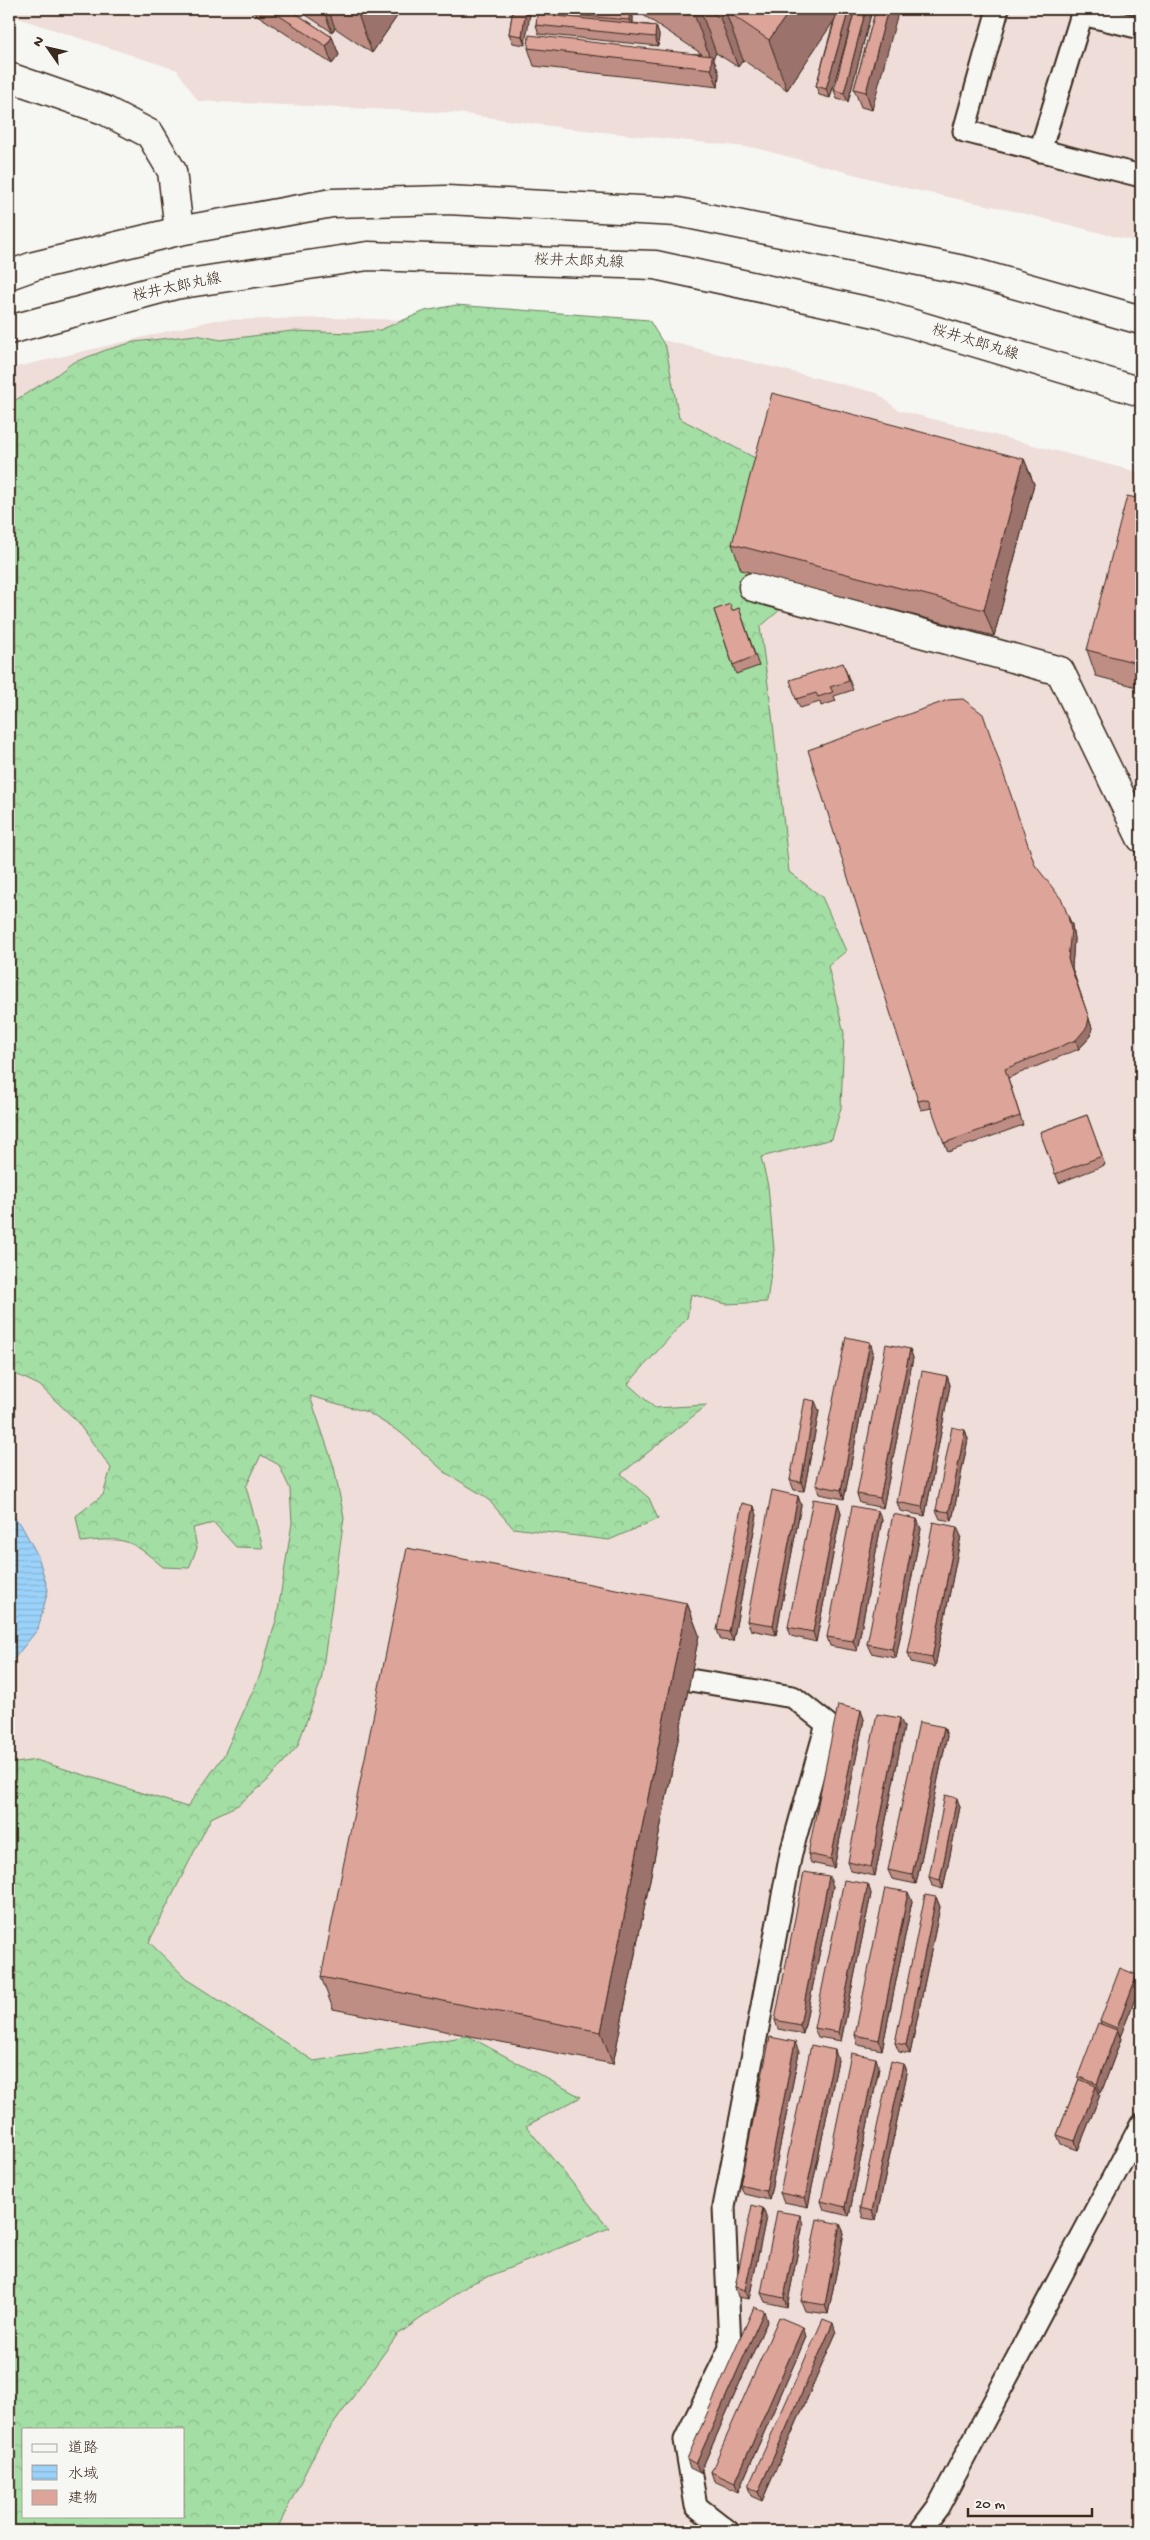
<svg xmlns="http://www.w3.org/2000/svg" width="1150" height="2540" font-family="'Gochi Hand','Klee One',sans-serif">
	<defs>
		<pattern id="forest-crowns" width="20" height="18" patternUnits="userSpaceOnUse" patternTransform="scale(1.25)"><rect width="20" height="18" fill="#a3dea4"/><path d="M2 6a3 3 0 1 1 6 0M12 15a3 3 0 1 1 6 0" fill="none" stroke="#8dbf8d"/></pattern>
		<pattern id="water-rules" width="6" height="5" patternUnits="userSpaceOnUse" patternTransform="scale(1.25)"><rect width="6" height="5" fill="#9bd2fa"/><path d="M0 2.5h6" fill="none" stroke="#86b4d6"/></pattern>
	</defs>
	<rect width="100%" height="100%" fill="#f6f6f2"/>
	<filter id="ink" filterUnits="userSpaceOnUse"><feTurbulence type="fractalNoise" baseFrequency=".02" numOctaves="2"/><feDisplacementMap in="SourceGraphic" scale="10" xChannelSelector="R" yChannelSelector="G"/><feConvolveMatrix kernelMatrix="1 2 1 2 8 2 1 2 1" color-interpolation-filters="sRGB"/></filter>
	<g filter="url(#ink)">
		<g fill="#eeddd8" fill-rule="evenodd">
			<polygon points="9,9 1141,9 1141,243 1006,209 910,189 756,148 565,128 458,113 198,101 177,70 9,15"/>
			<path d="M 333,318 L 566,324 L 618,329 L 877,393 L 898,410 L 1141,473 L 1141,2531 L 9,2531 L 9,369 L 215,320 ZM 24,2429 L 184,2429 L 184,2516 L 24,2516 Z"/>
		</g>
		<path fill="url(#forest-crowns)" stroke="#6f8461" fill-rule="evenodd" d="M 456,305 L 649,320 L 666,348 L 679,418 L 757,459 L 801,540 L 797,595 L 760,627 L 772,714 L 789,872 L 822,897 L 846,951 L 828,966 L 844,1033 L 841,1108 L 832,1139 L 761,1157 L 768,1186 L 774,1250 L 767,1302 L 726,1304 L 691,1294 L 687,1318 L 628,1384 L 655,1408 L 707,1405 L 621,1474 L 649,1498 L 658,1519 L 609,1540 L 513,1528 L 486,1497 L 446,1473 L 401,1433 L 367,1412 L 310,1396 L 334,1467 L 344,1518 L 321,1681 L 297,1747 L 265,1783 L 238,1805 L 211,1818 L 149,1942 L 189,1981 L 314,2061 L 468,2036 L 581,2097 L 526,2126 L 609,2228 L 470,2284 L 397,2335 L 320,2443 L 276,2531 L 9,2531 L 9,1764 L 36,1760 L 187,1807 L 224,1755 L 260,1675 L 277,1617 L 292,1523 L 290,1489 L 279,1465 L 261,1455 L 246,1487 L 263,1548 L 236,1547 L 214,1523 L 193,1528 L 197,1548 L 189,1568 L 163,1567 C 129,1538 125,1537 81,1542 L 76,1516 L 103,1495 L 111,1468 L 75,1419 L 39,1385 L 9,1371 L 9,404 L 55,376 L 72,363 L 106,350 L 134,342 L 196,335 L 221,340 L 292,331 L 353,333 L 380,330 L 425,311 ZM 24,2429 L 184,2429 L 184,2516 L 24,2516 Z"/>
		<polygon fill="url(#water-rules)" stroke="#758fa2" points="9,1513 20,1523 38,1556 48,1590 38,1629 13,1660 9,1663"/>
		<g fill="none" stroke-linecap="round" stroke-linejoin="round">
			<defs>
				<g id="service">
					<polyline points="998,9 964,131 1141,176"/>
					<polyline points="1040,151 1082,14 1141,28"/>
					<polyline points="690,1680 793,1697 827,1724 791,1853 724,2207 730,2348 685,2440 696,2506 728,2531"/>
					<polyline points="920,2531 938,2507 1141,2125"/>
				</g>
				<polyline id="minor" points="753,587 1060,671 1141,838"/>
				<polyline id="tertiary" points="9,77 104,110 150,134 172,171 179,231"/>
				<g id="secondary">
					<polyline points="9,275 34,266 179,231 332,203 447,200 678,212 968,271 1141,320"/>
					<polyline points="9,330 175,285 368,256 655,265 880,314 1141,392"/>
				</g>
			</defs>
			<use href="#service" stroke="#3b2a1e" stroke-width="25"/>
			<use href="#minor" stroke="#3b2a1e" stroke-width="31"/>
			<use href="#tertiary" stroke="#3b2a1e" stroke-width="31"/>
			<use href="#secondary" stroke="#3b2a1e" stroke-width="31"/>
			<use href="#service" stroke="#f6f6f2" stroke-width="21"/>
			<use href="#minor" stroke="#f6f6f2" stroke-width="28"/>
			<use href="#tertiary" stroke="#f6f6f2" stroke-width="28"/>
			<use href="#secondary" stroke="#f6f6f2" stroke-width="28"/>
		</g>
		<g fill="#be8d84" stroke="#3b2a1e">
			<polygon points="248,9 289,9 332,37 339,55 332,64"/>
			<polygon points="297,9 402,9 372,53 335,28 332,32"/>
			<polygon points="513,9 525,45 513,43 509,34"/>
			<polygon points="538,9 630,9 633,17 633,23 656,26 659,35 658,46 539,34 536,25 538,14"/>
			<polygon points="634,9 854,9 830,98 819,95 816,86 834,20 787,90 743,60 738,67 716,53 713,58 719,73 718,87 534,66 528,48 702,54"/>
			<polygon points="876,9 872,110 861,107 854,89"/>
			<polygon points="871,14 848,102 837,99 834,90"/>
			<polygon points="1024,459 1034,484 994,636 741,570 732,544"/>
			<polygon points="1141,499 1141,688 1096,676 1087,650"/>
			<polygon points="739,608 759,666 736,674 714,610 732,611"/>
			<polygon points="843,663 853,690 834,696 836,701 821,706 820,702 800,708 796,699"/>
			<polygon points="1035,866 1068,916 1072,925 1074,939 1072,968 1092,1028 1091,1036 1079,1049 1008,1078 1023,1125 948,1152 932,1108 921,1110 918,1101"/>
			<polygon points="1087,1115 1105,1165 1059,1183 1040,1132"/>
			<polygon points="870,1342 873,1352 844,1499 819,1494 816,1485"/>
			<polygon points="910,1349 913,1358 883,1508 860,1503 857,1494"/>
			<polygon points="947,1376 950,1385 925,1516 900,1511 897,1502"/>
			<polygon points="819,1411 804,1491 794,1490 790,1480"/>
			<polygon points="965,1430 968,1439 952,1521 940,1519 936,1510"/>
			<polygon points="798,1496 801,1505 776,1635 751,1630 747,1621"/>
			<polygon points="838,1503 841,1513 816,1642 791,1636 788,1627"/>
			<polygon points="878,1511 882,1520 857,1651 830,1646 827,1637"/>
			<polygon points="757,1515 733,1641 721,1640 717,1630"/>
			<polygon points="917,1519 921,1529 896,1658 871,1653 867,1644"/>
			<polygon points="961,1536 935,1667 911,1662 908,1653"/>
			<polygon points="687,1603 699,1635 613,2064 333,2009 321,1977"/>
			<polygon points="864,1719 834,1868 811,1863 808,1854"/>
			<polygon points="904,1727 875,1876 851,1871 848,1862"/>
			<polygon points="944,1727 947,1736 916,1884 892,1879 888,1870"/>
			<polygon points="960,1807 943,1889 932,1886 929,1877"/>
			<polygon points="868,1884 871,1894 841,2041 818,2037 814,2028"/>
			<polygon points="833,1886 803,2034 778,2029 775,2020"/>
			<polygon points="936,1897 940,1907 910,2054 899,2052 895,2043"/>
			<polygon points="912,1901 882,2050 858,2045 855,2035"/>
			<polygon points="1137,1975 1141,1984 1120,2037 1121,2039 1101,2093 1099,2092 1100,2095 1078,2150 1061,2144 1057,2135 1079,2079 1078,2076 1101,2024 1100,2021"/>
			<polygon points="799,2052 769,2200 744,2194 740,2185"/>
			<polygon points="838,2060 808,2207 784,2202 780,2193"/>
			<polygon points="903,2064 907,2073 876,2220 863,2218 860,2208"/>
			<polygon points="879,2068 849,2216 824,2210 821,2201"/>
			<polygon points="763,2208 766,2217 749,2299 738,2297 735,2287"/>
			<polygon points="803,2224 787,2307 765,2302 761,2293"/>
			<polygon points="840,2224 844,2233 828,2314 805,2311 801,2301"/>
			<polygon points="767,2321 700,2473 690,2468 687,2459"/>
			<polygon points="803,2327 806,2337 738,2492 714,2481 711,2472"/>
			<polygon points="836,2333 762,2501 751,2496 748,2487"/>
		</g>
		<g fill="#9b736c" stroke="#3b2a1e">
			<polygon points="323,9 328,9 335,28 332,32"/>
			<polygon points="356,9 402,9 372,53"/>
			<polygon points="526,9 531,9 525,45 522,36"/>
			<polygon points="630,9 633,17 632,30 629,20"/>
			<polygon points="695,9 700,9 716,53 713,58 719,73 718,87 711,69 711,61 693,11"/>
			<polygon points="791,9 842,9 787,90 769,40"/>
			<polygon points="849,9 854,9 855,10 830,98 826,89"/>
			<polygon points="866,9 869,9 871,14 848,102 844,93"/>
			<polygon points="888,9 899,9 872,110 866,92"/>
			<polygon points="725,10 743,60 738,67 720,18"/>
			<polygon points="656,26 659,35 658,46 655,37"/>
			<polygon points="332,37 339,55 332,64 326,46"/>
			<polygon points="1024,459 1034,484 994,636 984,610"/>
			<polygon points="1068,916 1072,925 1074,939 1072,968 1092,1028 1091,1036 1079,1049 1076,1040 1068,959"/>
			<polygon points="870,1342 873,1352 844,1499 841,1490"/>
			<polygon points="910,1349 913,1358 883,1508 880,1498"/>
			<polygon points="947,1376 950,1385 925,1516 922,1507"/>
			<polygon points="815,1401 819,1411 804,1491 801,1482"/>
			<polygon points="965,1430 968,1439 952,1521 949,1512"/>
			<polygon points="798,1496 801,1505 776,1635 773,1625"/>
			<polygon points="838,1503 841,1513 816,1642 813,1632"/>
			<polygon points="754,1506 757,1515 733,1641 729,1632"/>
			<polygon points="878,1511 882,1520 857,1651 853,1641"/>
			<polygon points="917,1519 921,1529 896,1658 892,1649"/>
			<polygon points="957,1527 961,1536 935,1667 932,1658"/>
			<polygon points="687,1603 699,1635 613,2064 601,2032"/>
			<polygon points="861,1710 864,1719 834,1868 831,1859"/>
			<polygon points="900,1718 904,1727 875,1876 871,1867"/>
			<polygon points="944,1727 947,1736 916,1884 912,1875"/>
			<polygon points="957,1798 960,1807 943,1889 940,1880"/>
			<polygon points="829,1876 833,1886 803,2034 800,2025"/>
			<polygon points="868,1884 871,1894 841,2041 838,2032"/>
			<polygon points="908,1892 912,1901 882,2050 879,2040"/>
			<polygon points="936,1897 940,1907 910,2054 906,2045"/>
			<polygon points="1137,1975 1141,1984 1120,2037 1117,2028"/>
			<polygon points="1117,2030 1121,2039 1101,2093 1097,2084"/>
			<polygon points="795,2042 799,2052 769,2200 766,2191"/>
			<polygon points="835,2050 838,2060 808,2207 805,2198"/>
			<polygon points="876,2058 879,2068 849,2216 845,2207"/>
			<polygon points="903,2064 907,2073 876,2220 872,2211"/>
			<polygon points="1096,2086 1100,2095 1078,2150 1075,2141"/>
			<polygon points="763,2208 766,2217 749,2299 745,2290"/>
			<polygon points="800,2215 803,2224 787,2307 784,2298"/>
			<polygon points="840,2224 844,2233 828,2314 825,2305"/>
			<polygon points="764,2311 767,2321 700,2473 696,2464"/>
			<polygon points="833,2323 836,2333 762,2501 758,2492"/>
			<polygon points="803,2327 806,2337 738,2492 735,2483"/>
		</g>
		<g fill="#dda49a" stroke="#3b2a1e">
			<polygon points="269,9 289,9 332,37 326,46"/>
			<polygon points="513,9 526,9 522,36 509,34"/>
			<polygon points="538,9 630,9 629,20 538,12"/>
			<polygon points="689,9 695,9 693,11"/>
			<polygon points="706,9 791,9 769,40 725,10 720,18"/>
			<polygon points="838,9 849,9 826,89 816,86"/>
			<polygon points="855,9 866,9 844,93 834,90"/>
			<polygon points="876,9 888,9 866,92 854,89"/>
			<polygon points="537,14 656,26 655,37 536,25"/>
			<polygon points="529,35 712,56 711,69 528,48"/>
			<polygon points="772,393 1024,459 984,610 732,544"/>
			<polygon points="1127,496 1141,499 1141,664 1087,650"/>
			<polygon points="730,604 732,611 739,608 755,656 733,665 714,610"/>
			<polygon points="843,663 849,681 830,687 833,692 818,697 816,693 796,699 790,680"/>
			<polygon points="963,699 983,714 1035,865 1062,900 1068,916 1071,930 1068,959 1089,1018 1087,1027 1076,1040 1005,1069 1020,1116 944,1143 928,1099 918,1101 808,750 948,700"/>
			<polygon points="1087,1115 1102,1156 1055,1174 1040,1132"/>
			<polygon points="846,1337 870,1342 841,1490 816,1485"/>
			<polygon points="886,1344 910,1349 880,1498 857,1494"/>
			<polygon points="922,1371 947,1376 922,1507 897,1502"/>
			<polygon points="805,1399 815,1401 801,1482 790,1480"/>
			<polygon points="952,1427 965,1430 949,1512 936,1510"/>
			<polygon points="772,1490 798,1496 773,1625 747,1621"/>
			<polygon points="813,1499 838,1503 813,1632 788,1627"/>
			<polygon points="742,1503 754,1506 729,1632 717,1630"/>
			<polygon points="852,1506 878,1511 853,1641 827,1637"/>
			<polygon points="893,1514 917,1519 892,1649 867,1644"/>
			<polygon points="933,1522 957,1527 932,1658 908,1653"/>
			<polygon points="407,1548 687,1603 601,2032 321,1977"/>
			<polygon points="838,1705 861,1710 831,1859 808,1854"/>
			<polygon points="877,1714 900,1718 871,1867 848,1862"/>
			<polygon points="919,1722 944,1727 912,1875 888,1870"/>
			<polygon points="945,1795 957,1798 940,1880 929,1877"/>
			<polygon points="804,1872 829,1876 800,2025 775,2020"/>
			<polygon points="844,1880 868,1884 838,2032 814,2028"/>
			<polygon points="885,1888 908,1892 879,2040 855,2035"/>
			<polygon points="925,1895 936,1897 906,2045 895,2043"/>
			<polygon points="1120,1968 1137,1975 1117,2028 1100,2021"/>
			<polygon points="1098,2023 1117,2030 1097,2084 1078,2076"/>
			<polygon points="770,2037 795,2042 766,2191 740,2185"/>
			<polygon points="811,2045 835,2050 805,2198 780,2193"/>
			<polygon points="851,2053 876,2058 845,2207 821,2201"/>
			<polygon points="891,2061 903,2064 872,2211 860,2208"/>
			<polygon points="1079,2079 1096,2086 1075,2141 1057,2135"/>
			<polygon points="752,2205 763,2208 745,2290 735,2287"/>
			<polygon points="777,2211 800,2215 784,2298 761,2293"/>
			<polygon points="817,2219 840,2224 825,2305 801,2301"/>
			<polygon points="754,2307 764,2311 696,2464 687,2459"/>
			<polygon points="779,2317 803,2327 735,2483 711,2472"/>
			<polygon points="823,2319 833,2323 758,2492 748,2487"/>
		</g>
	</g>
	<g text-anchor="middle" dominant-baseline="central" stroke-width="4.5" stroke-linejoin="round" paint-order="stroke">
		<g font-size="15" fill="#3b2a1e" stroke="#f6f6f2">
			<text transform="translate(579 262) rotate(2)">桜井太郎丸線</text>
			<text transform="translate(177 288) rotate(-12)">桜井太郎丸線</text>
			<text transform="translate(975 343) rotate(17)">桜井太郎丸線</text>
		</g>
	</g>
	<rect width="1150" height="2540" fill="none" stroke="#f6f6f2" stroke-width="30"/>
	<rect x="15" y="15" width="1120" height="2510" fill="none" stroke="#3b2a1e" stroke-width="2" filter="url(#ink)"/>
	<rect x="22" y="2428" width="162" height="90" fill="#f6f6f2" stroke="#aba49d"/>
	<rect x="32" y="2444" width="25" height="8" fill="#f6f6f2" stroke="#aba49d"/>
	<text x="68" y="2452" font-size="15" fill="#3b2a1e">道路</text>
	<rect x="32" y="2465" width="25" height="15" fill="url(#water-rules)" stroke="#aba49d"/>
	<text x="68" y="2478" font-size="15" fill="#3b2a1e">水域</text>
	<rect x="32" y="2490" width="25" height="15" fill="#dda49a" stroke="#aba49d"/>
	<text x="68" y="2502" font-size="15" fill="#3b2a1e">建物</text>
	<g transform="translate(48 48) rotate(304)" stroke="#f6f6f2" stroke-width="4" paint-order="stroke">
	<path d="M0-4L9 19L0 12L-9 19Z" fill="#3b2a1e"/>
	<text y="-8" font-size="14" font-weight="bold" text-anchor="middle" fill="#3b2a1e">N</text>
	</g>
	<path d="M968 2508v8h124v-8" fill="none" stroke="#3b2a1e" stroke-width="2.5"/>
	<text x="975" y="2508" font-size="15" fill="#3b2a1e" stroke="#f6f6f2" stroke-width="4" paint-order="stroke">20 m</text>
</svg>
